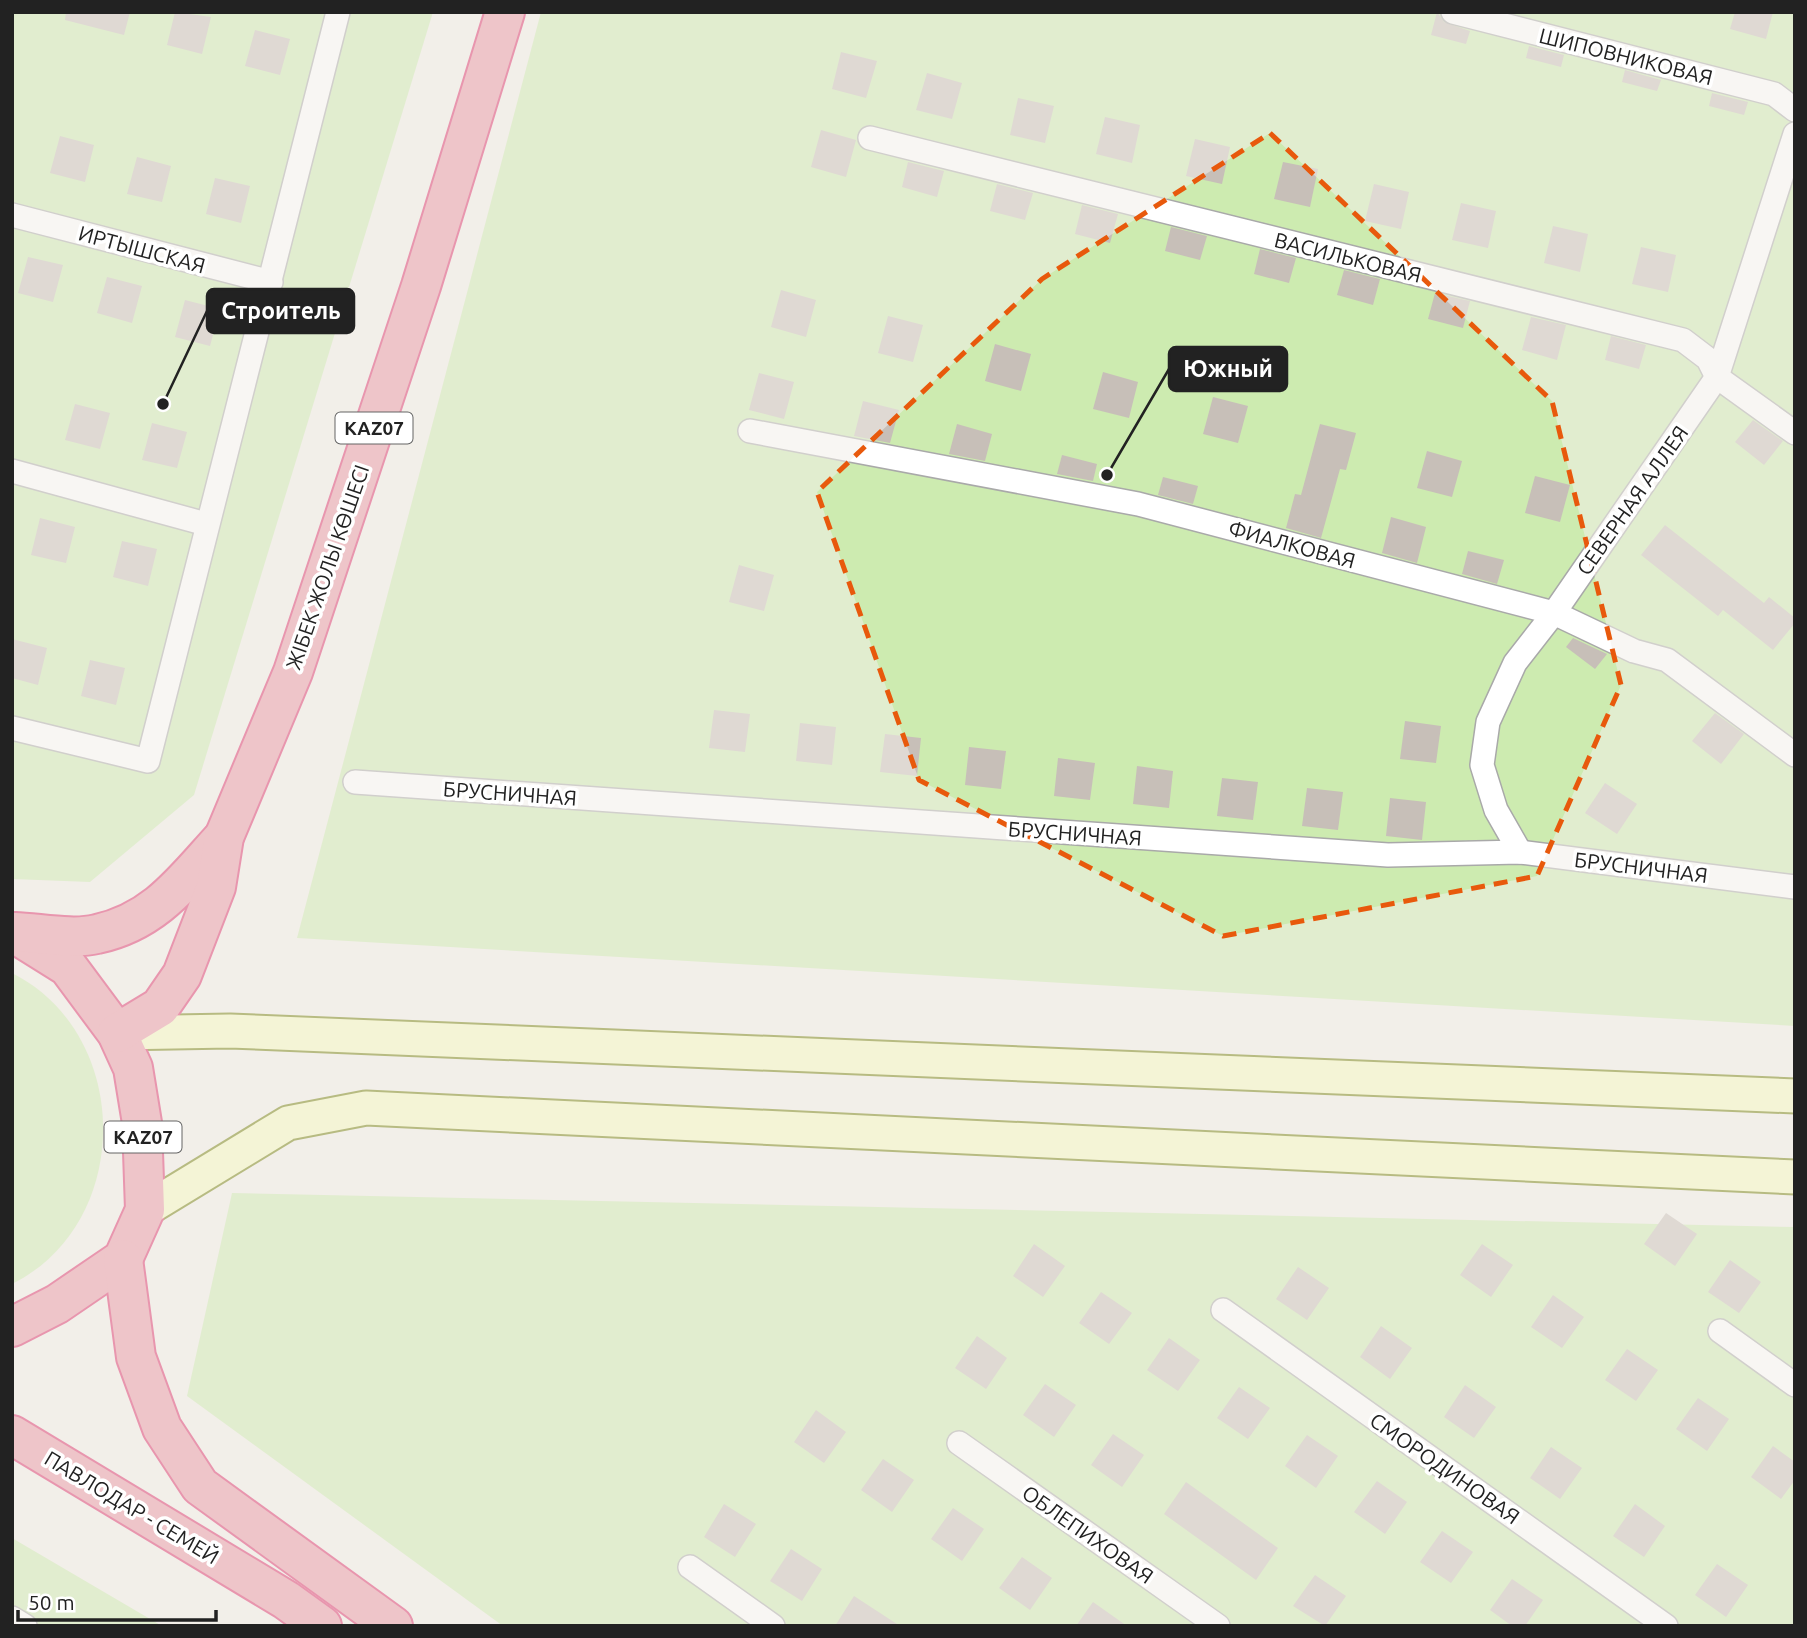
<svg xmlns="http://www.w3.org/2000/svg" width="1807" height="1638" font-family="Ubuntu,sans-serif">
	<rect width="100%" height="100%" fill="#f2efe9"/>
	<g fill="#cdebb0">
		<polygon points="12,12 433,12 194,795 90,882 12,879"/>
		<polygon points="541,12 1795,12 1795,1026 297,938"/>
		<path d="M 12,973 C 133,1034 134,1223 12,1284 Z"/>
		<polygon points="232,1193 1795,1227 1795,1626 503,1626 187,1396"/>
		<polygon points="12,1538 162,1626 12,1626"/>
	</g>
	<g fill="#c7bfb8">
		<polygon points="66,12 130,12 124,35 65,20"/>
		<polygon points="175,12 211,17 202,54 167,45"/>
		<polygon points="1437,12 1444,22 1470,31 1466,44 1431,35"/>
		<polygon points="1735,12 1773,12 1766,39 1730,29"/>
		<polygon points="255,30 290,39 280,75 245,66"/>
		<polygon points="1529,46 1564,55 1561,67 1526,58"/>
		<polygon points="841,52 877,61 866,98 832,89"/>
		<polygon points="1625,70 1661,80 1657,91 1622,82"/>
		<polygon points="927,73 962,83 952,119 916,110"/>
		<polygon points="1712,93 1748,102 1744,115 1709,106"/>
		<polygon points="1018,98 1054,106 1045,143 1010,135"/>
		<polygon points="1105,117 1140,125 1132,163 1096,154"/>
		<polygon points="821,130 856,140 846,177 811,167"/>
		<polygon points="60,136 94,145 85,182 50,173"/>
		<polygon points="1195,139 1230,147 1222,184 1186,176"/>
		<polygon points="137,157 171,166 162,202 127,194"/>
		<polygon points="908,162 944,171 937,197 902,187"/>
		<polygon points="1283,162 1318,169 1310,207 1274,199"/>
		<polygon points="215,178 250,186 241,223 206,214"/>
		<polygon points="997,184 1033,193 1025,220 990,211"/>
		<polygon points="1374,184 1409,192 1401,229 1365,221"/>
		<polygon points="1461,203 1496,211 1488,248 1452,240"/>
		<polygon points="1082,205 1118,214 1110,243 1075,234"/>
		<polygon points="1553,226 1588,234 1580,272 1544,263"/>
		<polygon points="1171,227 1207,236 1200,260 1165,251"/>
		<polygon points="1641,247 1676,255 1668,292 1632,284"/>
		<polygon points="1260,249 1296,258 1289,283 1254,274"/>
		<polygon points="28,257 63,265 53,302 18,293"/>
		<polygon points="1344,270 1380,279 1373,305 1337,295"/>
		<polygon points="107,277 142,286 132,323 97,313"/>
		<polygon points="781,290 816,300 806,337 771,327"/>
		<polygon points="1435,293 1470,301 1463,328 1428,319"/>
		<polygon points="185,300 220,309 210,346 175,337"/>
		<polygon points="888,316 923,325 913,362 878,353"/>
		<polygon points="1531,317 1566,325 1557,360 1522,350"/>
		<polygon points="1611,336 1646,345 1639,369 1605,360"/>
		<polygon points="995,344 1031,354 1021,391 985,381"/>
		<polygon points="1103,372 1138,382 1129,418 1093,409"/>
		<polygon points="759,373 794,382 784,419 749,410"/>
		<polygon points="1213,397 1248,406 1238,443 1203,434"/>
		<polygon points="863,401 899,410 890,443 854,436"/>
		<polygon points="75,404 110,413 100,449 65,440"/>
		<polygon points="1753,420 1783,441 1764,465 1735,442"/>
		<polygon points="152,423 187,432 177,468 142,460"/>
		<polygon points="957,424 992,434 985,461 949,454"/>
		<polygon points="1320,424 1356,433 1346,470 1340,469 1321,538 1286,528 1295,494 1301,495"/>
		<polygon points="1427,451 1462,461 1452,497 1417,488"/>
		<polygon points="1062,455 1097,464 1093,481 1057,474"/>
		<polygon points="1535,476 1570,485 1560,522 1525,513"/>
		<polygon points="1163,477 1198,486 1193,504 1158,495"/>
		<polygon points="1391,517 1426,527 1417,563 1382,553"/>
		<polygon points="40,518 75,527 66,563 31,555"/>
		<polygon points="1665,525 1764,603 1769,597 1795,618 1795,623 1773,650 1723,610 1718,616 1641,555"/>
		<polygon points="122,541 157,549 148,586 113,577"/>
		<polygon points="1468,551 1504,560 1497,584 1462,574"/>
		<polygon points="739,565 774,575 764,611 729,602"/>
		<polygon points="1573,638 1607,654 1595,669 1566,647"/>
		<polygon points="12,639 47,648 38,685 12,678"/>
		<polygon points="90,660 125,668 116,705 81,696"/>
		<polygon points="714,710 750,714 745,752 709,748"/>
		<polygon points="1715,713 1744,734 1721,764 1692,741"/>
		<polygon points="1405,721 1441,726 1436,763 1400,759"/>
		<polygon points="800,723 836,727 832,765 796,761"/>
		<polygon points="885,734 921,738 917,776 880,772"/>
		<polygon points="969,747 1006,751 1001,789 965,785"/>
		<polygon points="1058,758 1095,763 1090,800 1054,796"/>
		<polygon points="1137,766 1173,771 1169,808 1133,804"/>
		<polygon points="1222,778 1258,782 1253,820 1217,816"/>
		<polygon points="1605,783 1637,804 1617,834 1585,813"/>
		<polygon points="1307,788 1343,792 1338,830 1302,826"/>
		<polygon points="1390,798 1426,802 1422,840 1386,836"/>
		<polygon points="1666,1213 1697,1234 1675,1266 1644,1244"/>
		<polygon points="1034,1244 1065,1266 1043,1297 1013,1276"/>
		<polygon points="1482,1244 1513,1265 1491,1297 1460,1275"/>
		<polygon points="1730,1260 1761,1282 1739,1313 1708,1292"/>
		<polygon points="1298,1267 1329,1288 1307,1320 1276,1299"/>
		<polygon points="1101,1292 1132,1313 1109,1344 1079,1323"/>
		<polygon points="1553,1295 1584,1317 1562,1348 1531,1327"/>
		<polygon points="1381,1326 1412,1348 1390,1379 1360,1357"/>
		<polygon points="977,1336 1007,1358 986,1389 955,1368"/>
		<polygon points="1169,1338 1200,1360 1178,1391 1147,1370"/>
		<polygon points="1627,1349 1658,1370 1636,1401 1605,1380"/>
		<polygon points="1045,1384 1076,1405 1054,1437 1023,1415"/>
		<polygon points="1465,1385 1496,1407 1474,1438 1444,1417"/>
		<polygon points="1239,1387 1270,1408 1248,1439 1217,1418"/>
		<polygon points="1698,1398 1729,1419 1707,1451 1676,1429"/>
		<polygon points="816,1410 846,1432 824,1463 794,1442"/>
		<polygon points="1113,1434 1144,1455 1122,1487 1091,1465"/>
		<polygon points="1307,1435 1338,1456 1316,1488 1285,1466"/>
		<polygon points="1773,1446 1795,1462 1795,1480 1781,1499 1751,1477"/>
		<polygon points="1551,1447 1582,1468 1560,1499 1530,1478"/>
		<polygon points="883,1459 914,1480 892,1512 861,1490"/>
		<polygon points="1377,1481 1407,1502 1385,1534 1354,1512"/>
		<polygon points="1186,1482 1278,1548 1256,1580 1164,1514"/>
		<polygon points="724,1504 756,1524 735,1557 704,1537"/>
		<polygon points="1635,1504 1665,1526 1644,1557 1613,1536"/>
		<polygon points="953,1508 984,1529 962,1561 931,1539"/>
		<polygon points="1442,1531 1473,1552 1451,1583 1420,1562"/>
		<polygon points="791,1549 822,1569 802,1601 770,1581"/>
		<polygon points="1022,1557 1052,1578 1030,1610 999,1588"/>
		<polygon points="1717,1564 1748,1585 1726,1617 1695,1595"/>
		<polygon points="1315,1575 1346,1596 1325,1626 1293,1606"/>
		<polygon points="1512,1579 1543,1600 1525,1626 1512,1626 1490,1610"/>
		<polygon points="854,1596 900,1626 835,1626"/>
		<polygon points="1093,1602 1127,1626 1076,1626"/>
	</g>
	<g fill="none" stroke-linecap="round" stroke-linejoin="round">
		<defs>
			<g id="street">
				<polyline points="1453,12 1774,94 1795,110"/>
				<polyline points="870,138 1683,340 1708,359 1717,377 1795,433"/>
				<polyline points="12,215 271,282"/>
				<polyline points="750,431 1138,504 1554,613 1634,651 1667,660 1795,755"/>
				<polyline points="12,471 206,524"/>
				<path d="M 12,728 L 148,761 C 209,511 276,262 338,12"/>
				<polyline points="355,782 1388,855 1520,852 1795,887"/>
				<polyline points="1520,852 1496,810 1482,765 1488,722 1515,663 1554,613 1717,377 1795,134"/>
				<polyline points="1223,1310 1666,1626"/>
				<polyline points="1720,1331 1795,1385"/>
				<polyline points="959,1443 1218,1626"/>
				<polyline points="690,1567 773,1626"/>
				<polyline points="12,1618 25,1626"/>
			</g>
			<g id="secondary">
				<polyline points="117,1033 230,1031 1795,1096"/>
				<polyline points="145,1210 288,1123 366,1108 1795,1177"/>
			</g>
			<g id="highway">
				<polyline points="12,932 68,967 117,1033 133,1068 142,1123 145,1210 123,1259 57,1304 12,1327"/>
				<path d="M 15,932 C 40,933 73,940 97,934 C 157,921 185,879 224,837"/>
				<polyline points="117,1033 160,1007 182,975 216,887 224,837 293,672 421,286 505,12"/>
				<polyline points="123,1259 136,1357 162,1428 200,1486 393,1626"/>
				<polyline points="12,1435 286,1600 322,1626"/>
			</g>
		</defs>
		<use href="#street" stroke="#a9a9a9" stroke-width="26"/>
		<use href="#secondary" stroke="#707d05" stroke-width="37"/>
		<use href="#highway" stroke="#dc2a67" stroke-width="42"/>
		<use href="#street" stroke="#fff" stroke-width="23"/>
		<use href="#secondary" stroke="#f7fabf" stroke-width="33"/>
		<use href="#highway" stroke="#e892a2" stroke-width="38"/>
	</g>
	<path d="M0 0H1807V1638H0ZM 1270,133 L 1552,401 L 1621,685 L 1537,876 L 1223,936 L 919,780 L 817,492 L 1042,279 Z" fill="#f2efe9" fill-opacity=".55" fill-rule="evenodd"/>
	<path fill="none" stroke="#e8590c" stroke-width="5" stroke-dasharray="14 9" stroke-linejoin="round" d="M 1270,133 L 1552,401 L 1621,685 L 1537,876 L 1223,936 L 919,780 L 817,492 L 1042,279 Z"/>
	<g text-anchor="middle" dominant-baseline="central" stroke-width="7" stroke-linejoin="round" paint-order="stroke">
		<g fill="#fff" stroke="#646464" stroke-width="2">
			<rect x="335.5" y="412.5" width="77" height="31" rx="5"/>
			<rect x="104.5" y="1121.5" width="77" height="31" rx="5"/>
		</g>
		<g font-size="19" font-weight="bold" fill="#222">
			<text x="374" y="428">KAZ07</text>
			<text x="143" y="1137">KAZ07</text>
		</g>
		<g font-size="21" fill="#222" stroke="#fff">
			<text transform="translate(1626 56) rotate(14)">ШИПОВНИКОВАЯ</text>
			<text transform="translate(142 249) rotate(15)">ИРТЫШСКАЯ</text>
			<text transform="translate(1348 257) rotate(14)">ВАСИЛЬКОВАЯ</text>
			<text transform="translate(1632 500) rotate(-55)">СЕВЕРНАЯ АЛЛЕЯ</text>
			<text transform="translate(1292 544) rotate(15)">ФИАЛКОВАЯ</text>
			<text transform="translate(327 567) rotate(-71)">ЖІБЕК ЖОЛЫ КӨШЕСІ</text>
			<text transform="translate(510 793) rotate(4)">БРУСНИЧНАЯ</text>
			<text transform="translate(1075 833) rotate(4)">БРУСНИЧНАЯ</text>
			<text transform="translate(1641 867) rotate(7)">БРУСНИЧНАЯ</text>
			<text transform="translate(1445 1468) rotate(35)">СМОРОДИНОВАЯ</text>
			<text transform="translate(132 1507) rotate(31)">ПАВЛОДАР - СЕМЕЙ</text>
			<text transform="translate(1088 1534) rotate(35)">ОБЛЕПИХОВАЯ</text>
		</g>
	</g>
	<path fill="none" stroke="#222" stroke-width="2.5" d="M163 404L207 311M1107 475L1169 369"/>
	<g fill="#222" stroke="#fff" stroke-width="2.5">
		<circle cx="163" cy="404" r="7"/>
		<circle cx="1107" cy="475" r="7"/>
	</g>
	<g fill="#222" stroke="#222" stroke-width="2.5">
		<rect x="207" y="289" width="147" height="44" rx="7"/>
		<rect x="1169" y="347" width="118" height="44" rx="7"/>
	</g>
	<g font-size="23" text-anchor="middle" font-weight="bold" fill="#fff">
		<text x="281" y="319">Строитель</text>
		<text x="1228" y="377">Южный</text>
	</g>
	<rect width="1807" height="1638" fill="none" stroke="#222222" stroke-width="28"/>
	<path d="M18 1610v10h198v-10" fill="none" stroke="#222222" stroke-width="3.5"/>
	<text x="28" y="1610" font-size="21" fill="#222222" stroke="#ffffff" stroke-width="5" paint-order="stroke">50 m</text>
</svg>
